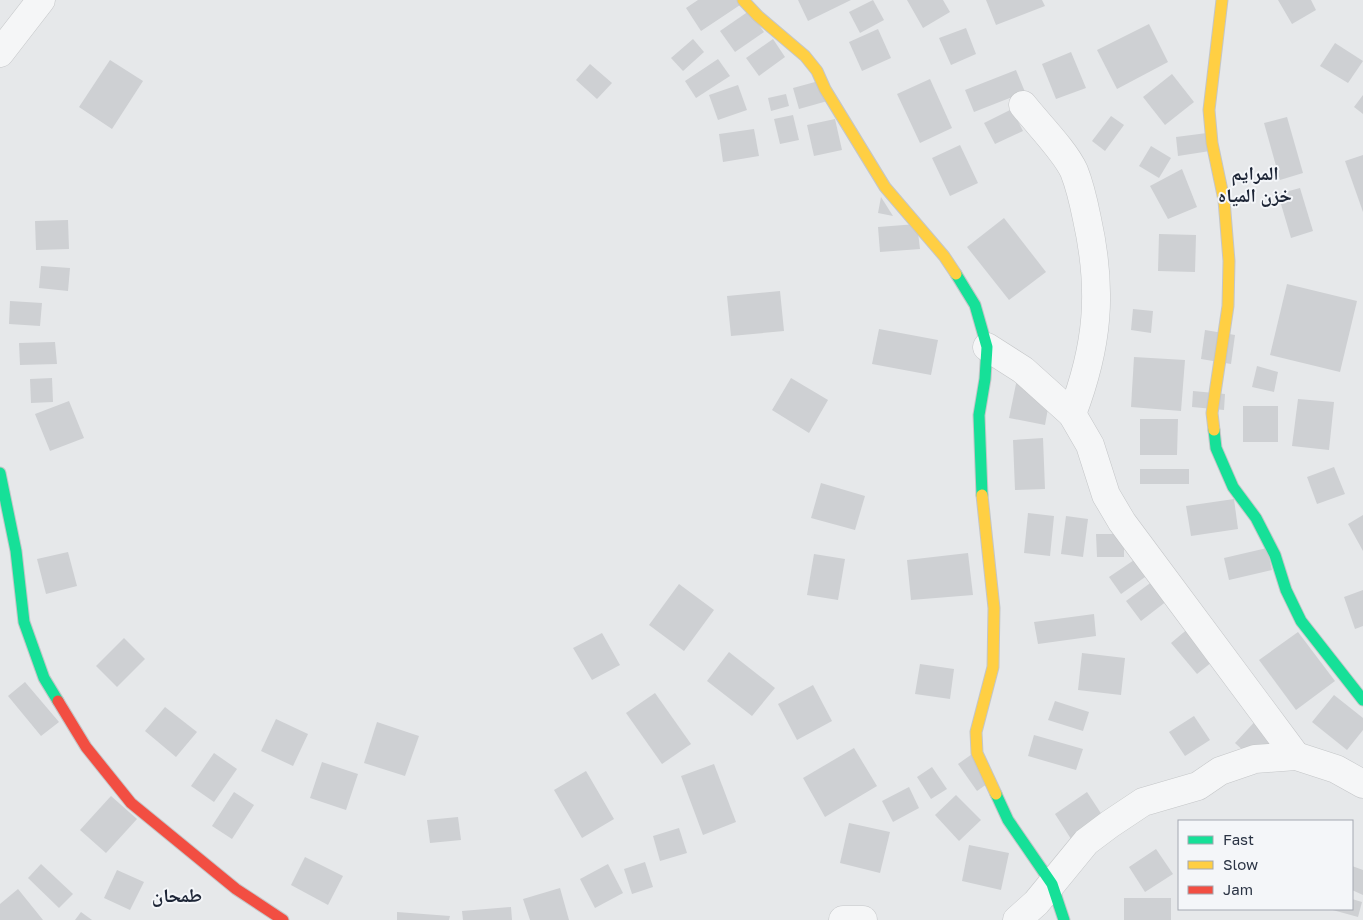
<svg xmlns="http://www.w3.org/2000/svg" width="1363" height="920" font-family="'Golos Text','Noto Naskh Arabic',sans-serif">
	<rect width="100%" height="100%" fill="#e6e8ea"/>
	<g fill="#ced0d3">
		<polygon points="698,0 737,0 740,5 701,31 686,8"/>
		<polygon points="798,0 851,0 808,21"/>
		<polygon points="873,0 884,20 860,33 849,12"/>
		<polygon points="907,0 943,0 950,12 923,28"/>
		<polygon points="986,0 1042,0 1045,6 996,25"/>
		<polygon points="1278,0 1311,0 1316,10 1292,24"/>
		<polygon points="749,11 764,32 735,52 720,31"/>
		<polygon points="1149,24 1168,62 1117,89 1097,50"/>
		<polygon points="966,28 976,54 951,65 939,38"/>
		<polygon points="878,29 891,58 862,71 849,42"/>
		<polygon points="693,39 704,52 683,71 671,58"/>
		<polygon points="773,39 785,57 759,76 746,58"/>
		<polygon points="1335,43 1363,61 1348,83 1320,66"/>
		<polygon points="1071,52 1086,88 1056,99 1042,64"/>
		<polygon points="718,59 730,76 696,98 685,81"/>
		<polygon points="110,60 143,81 112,129 79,107"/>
		<polygon points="590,64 612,83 597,99 576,80"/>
		<polygon points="1016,70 1025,92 974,112 965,90"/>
		<polygon points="1172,74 1194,102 1165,125 1143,97"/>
		<polygon points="826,79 831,100 799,109 793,88"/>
		<polygon points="930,79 952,128 920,143 897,94"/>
		<polygon points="738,85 747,110 718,120 709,95"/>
		<polygon points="786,94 789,106 771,111 768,98"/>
		<polygon points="1363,95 1363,114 1354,107"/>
		<polygon points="1012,109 1023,131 995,144 984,123"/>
		<polygon points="793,115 799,140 780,144 774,119"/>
		<polygon points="1111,116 1124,125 1105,151 1092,141"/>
		<polygon points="1287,117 1303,173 1280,180 1264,123"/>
		<polygon points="835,119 842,150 814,156 807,125"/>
		<polygon points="754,129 759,156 723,162 719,134"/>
		<polygon points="1207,133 1210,151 1178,156 1176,137"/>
		<polygon points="960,145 978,183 950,196 932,158"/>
		<polygon points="1151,146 1171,158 1159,178 1139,166"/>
		<polygon points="1363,155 1363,212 1345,161"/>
		<polygon points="1182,169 1197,207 1168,219 1150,186"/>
		<polygon points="1300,188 1313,231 1291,238 1278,194"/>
		<polygon points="881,197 893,216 878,213"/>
		<polygon points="1004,218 1046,272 1009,300 967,247"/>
		<polygon points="68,220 69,249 36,250 35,221"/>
		<polygon points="917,224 920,249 880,252 878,227"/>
		<polygon points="1159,234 1196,235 1195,272 1158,271"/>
		<polygon points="41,266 70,268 68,291 39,288"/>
		<polygon points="1287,284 1357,301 1340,372 1270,355"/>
		<polygon points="780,291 784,331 731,336 727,296"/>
		<polygon points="10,301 42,303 40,326 9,324"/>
		<polygon points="1133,309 1153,311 1151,333 1131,330"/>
		<polygon points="879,329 938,340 931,375 872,364"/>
		<polygon points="1205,330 1235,335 1231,364 1201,359"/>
		<polygon points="55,342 57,364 20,365 19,343"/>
		<polygon points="1134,357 1185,360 1181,411 1131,407"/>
		<polygon points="1257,366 1278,372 1274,392 1252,387"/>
		<polygon points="52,378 53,402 31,403 30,379"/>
		<polygon points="791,378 828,400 809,433 772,410"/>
		<polygon points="1017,379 1052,386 1045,425 1009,418"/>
		<polygon points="1193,391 1225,394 1224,410 1192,407"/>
		<polygon points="1298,399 1334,402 1329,450 1292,446"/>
		<polygon points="69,401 84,438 50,451 35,414"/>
		<rect x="1243" y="406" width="35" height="36"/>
		<polygon points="1140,419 1178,419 1177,455 1140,455"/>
		<polygon points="1043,438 1045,489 1015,490 1013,440"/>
		<polygon points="1334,467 1345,494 1317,504 1307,477"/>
		<rect x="1140" y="469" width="49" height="15"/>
		<polygon points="821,483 865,496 855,530 811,518"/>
		<polygon points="1234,499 1238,529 1191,536 1186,506"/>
		<polygon points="1028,513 1054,516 1050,556 1024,553"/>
		<polygon points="1363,515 1363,551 1348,524"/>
		<polygon points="1066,516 1088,519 1083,557 1061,554"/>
		<polygon points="1096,534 1124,534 1124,557 1097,557"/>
		<polygon points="1267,548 1272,570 1229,580 1224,558"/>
		<polygon points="68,552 77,586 46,594 37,559"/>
		<polygon points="968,553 973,595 911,600 907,560"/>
		<polygon points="814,554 845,559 838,600 807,595"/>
		<polygon points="1143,554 1155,570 1121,594 1109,577"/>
		<polygon points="1157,578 1172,597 1141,621 1126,601"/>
		<polygon points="679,584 714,610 684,651 649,625"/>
		<polygon points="1363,590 1363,626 1355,629 1344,597"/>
		<polygon points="1094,614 1096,636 1038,644 1034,622"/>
		<polygon points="1196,622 1222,654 1197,674 1171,643"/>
		<polygon points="1298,632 1335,681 1296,710 1259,660"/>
		<polygon points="602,633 620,665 592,680 573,648"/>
		<polygon points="124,638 145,659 117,687 96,666"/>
		<polygon points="729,652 775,688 752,716 707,681"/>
		<polygon points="1082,653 1125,658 1121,695 1078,690"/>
		<polygon points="920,664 954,669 950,699 915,694"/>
		<polygon points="25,682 59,722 41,736 8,696"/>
		<polygon points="813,685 832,721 797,740 778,704"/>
		<polygon points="655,693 691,744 662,764 626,713"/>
		<polygon points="1334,695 1363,718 1363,730 1347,750 1312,722"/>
		<polygon points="1055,701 1089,712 1083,731 1048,720"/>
		<polygon points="165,707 197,732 176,757 145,731"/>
		<polygon points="1194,716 1210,740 1185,756 1169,732"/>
		<polygon points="1260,716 1286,739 1260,766 1235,743"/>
		<polygon points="276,719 308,734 293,766 261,751"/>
		<polygon points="377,722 419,736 405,776 364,763"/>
		<polygon points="1034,735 1083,749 1076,770 1028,756"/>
		<polygon points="854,748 877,786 825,817 803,778"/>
		<polygon points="975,752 994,779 977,791 958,764"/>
		<polygon points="214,753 237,769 214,802 191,786"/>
		<polygon points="322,762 358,774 346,810 310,798"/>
		<polygon points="714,764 736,822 703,835 681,776"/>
		<polygon points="932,767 947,789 931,799 917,777"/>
		<polygon points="586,771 614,819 582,838 554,790"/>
		<polygon points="909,787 919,808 893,822 882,801"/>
		<polygon points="234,792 254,805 232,839 212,826"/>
		<polygon points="1087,792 1106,821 1073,842 1055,814"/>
		<polygon points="956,795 981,820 959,841 935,815"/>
		<polygon points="111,796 137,819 106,853 80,830"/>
		<polygon points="458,817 461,840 430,843 427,820"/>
		<polygon points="849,823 890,832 880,873 840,863"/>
		<polygon points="679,828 687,853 660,861 653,836"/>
		<polygon points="969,845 1009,853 1001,890 962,881"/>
		<polygon points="1156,849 1173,874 1145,892 1129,867"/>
		<polygon points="305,857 343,876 328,905 291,885"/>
		<polygon points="645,862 653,887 632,894 624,869"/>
		<polygon points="41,864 73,894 59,908 28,878"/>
		<polygon points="608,864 623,893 595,908 580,879"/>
		<polygon points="1352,866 1363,870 1363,895 1352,890"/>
		<polygon points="117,870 144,882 130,910 104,898"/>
		<polygon points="560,888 569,920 530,920 523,899"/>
		<polygon points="18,889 43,920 0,920 0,904"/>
		<rect x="1124" y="898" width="47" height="22"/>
		<polygon points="1352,899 1362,902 1358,917 1329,909 1352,909"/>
		<polygon points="511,907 512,920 463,920 462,911"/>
		<polygon points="81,912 92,920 75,920"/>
		<polygon points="397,912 450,916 449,920 397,920"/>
	</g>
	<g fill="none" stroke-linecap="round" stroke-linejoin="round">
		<defs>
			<g id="street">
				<polyline points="0,53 41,0"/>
				<path d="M 1023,105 C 1038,124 1065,151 1074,171 C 1080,186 1084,204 1087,219 C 1103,291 1098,346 1072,414"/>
				<polyline points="987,347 1023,370 1072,414 1090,445 1106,495 1122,522 1296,756"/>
				<polyline points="843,920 863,920"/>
				<polyline points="1017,920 1036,903 1086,842 1110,824 1143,802 1198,786 1220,771 1255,759 1296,756 1336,769 1363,784"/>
			</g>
			<g id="fast">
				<polyline points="956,274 975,305 987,347 985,379 979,415 982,495"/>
				<polyline points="1214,430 1216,448 1233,487 1256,518 1275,555 1286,590 1301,621 1363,700"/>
				<polyline points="0,473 16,551 24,622 44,678 58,701"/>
				<polyline points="996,794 1008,820 1052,884 1064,920"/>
			</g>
			<g id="slow">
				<polyline points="743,0 758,16 805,56 817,71 825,89 885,187 944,256 956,274"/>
				<polyline points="1214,430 1212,413 1228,306 1229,261 1224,200 1212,143 1209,110 1222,0"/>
				<polyline points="982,495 994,608 993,667 976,732 977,753 996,794"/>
			</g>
			<polyline id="jam" points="58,701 86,747 131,803 236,889 283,920"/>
		</defs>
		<use href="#street" stroke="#c4c6c8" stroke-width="29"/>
		<use href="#fast" stroke="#c4c6c8" stroke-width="13"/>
		<use href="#slow" stroke="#c4c6c8" stroke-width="13"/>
		<use href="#jam" stroke="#c4c6c8" stroke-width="13"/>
		<use href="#street" stroke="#f5f6f7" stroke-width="28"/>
		<use href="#fast" stroke="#16e098" stroke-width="11"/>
		<use href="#slow" stroke="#ffcf43" stroke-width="11"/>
		<use href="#jam" stroke="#f24e42" stroke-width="11"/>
	</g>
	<g text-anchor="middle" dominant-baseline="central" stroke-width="4" stroke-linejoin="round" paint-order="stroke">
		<g font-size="19" font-weight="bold" fill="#1d2536" stroke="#f4f6f9">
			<text x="1255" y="172">المرايم<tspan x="1255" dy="22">خزن المياه</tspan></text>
			<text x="177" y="894">طمحان</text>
		</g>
	</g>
	<rect x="1178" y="820" width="175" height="90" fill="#f4f6f9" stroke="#a4a8b1"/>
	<rect x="1188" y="836" width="25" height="8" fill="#16e098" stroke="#a4a8b1"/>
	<text x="1223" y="845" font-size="15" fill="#2b3445">Fast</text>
	<rect x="1188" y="861" width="25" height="8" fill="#ffcf43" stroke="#a4a8b1"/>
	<text x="1223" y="870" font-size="15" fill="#2b3445">Slow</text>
	<rect x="1188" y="886" width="25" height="8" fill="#f24e42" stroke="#a4a8b1"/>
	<text x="1223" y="895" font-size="15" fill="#2b3445">Jam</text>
</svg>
